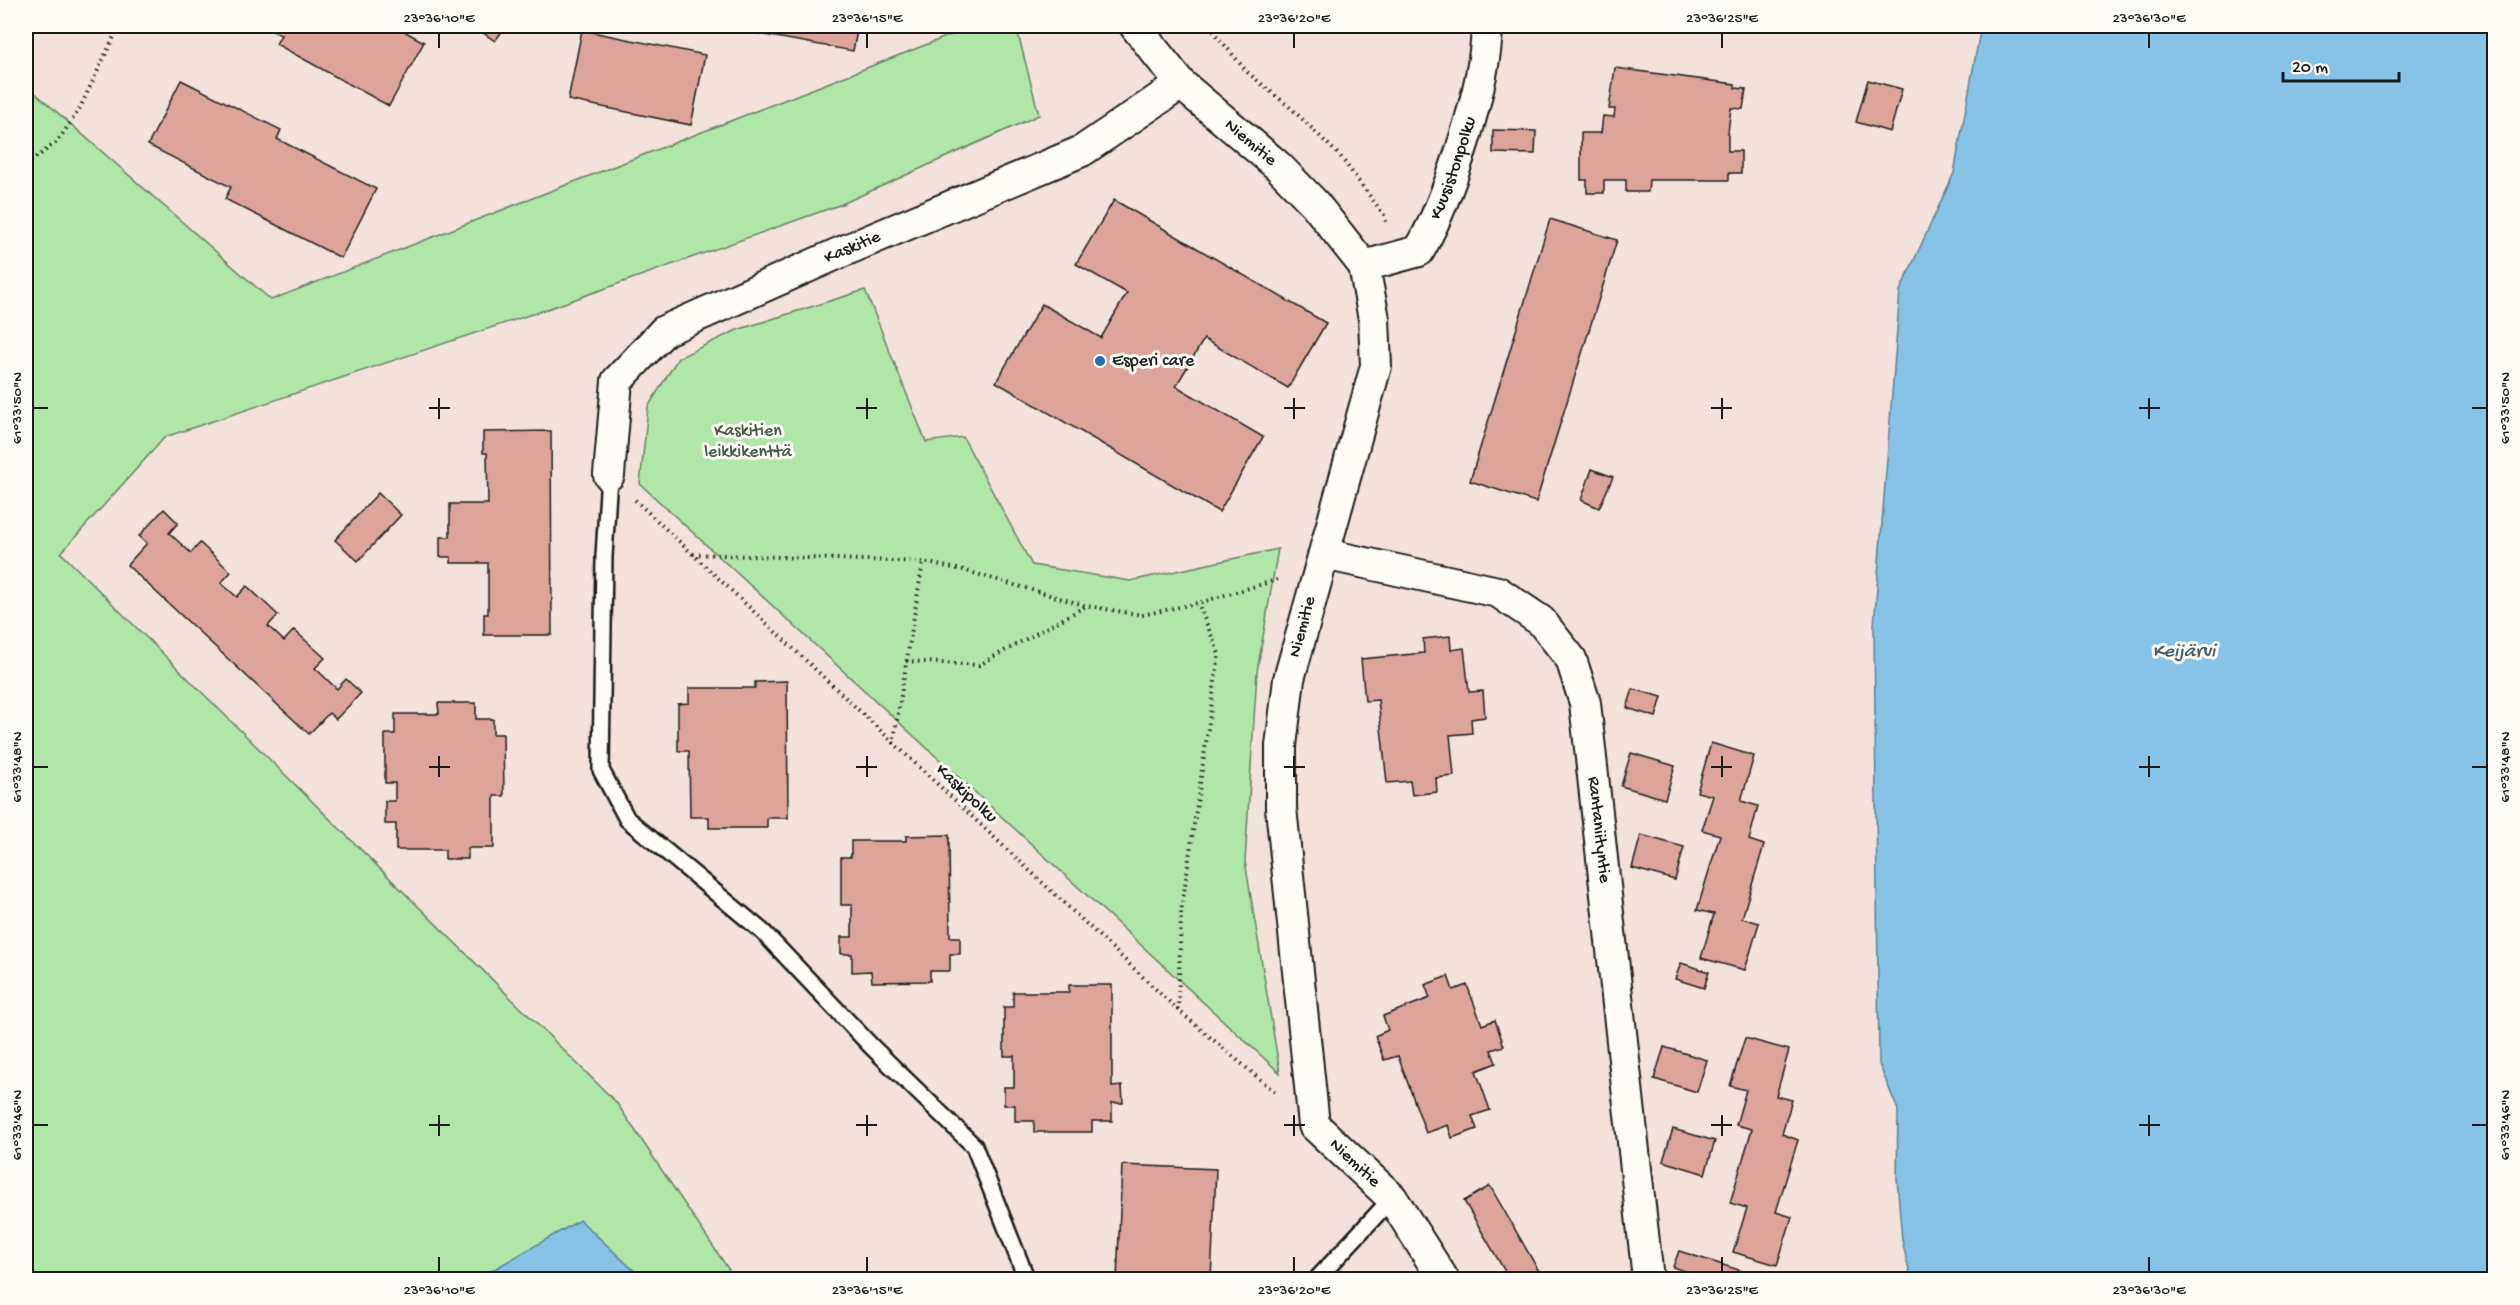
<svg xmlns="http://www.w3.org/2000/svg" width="2520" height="1305" font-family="'Gochi Hand',sans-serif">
	<rect width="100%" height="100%" fill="#f3e2db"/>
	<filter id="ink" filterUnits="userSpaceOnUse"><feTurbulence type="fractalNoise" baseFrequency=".0167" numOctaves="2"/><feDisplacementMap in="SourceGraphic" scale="12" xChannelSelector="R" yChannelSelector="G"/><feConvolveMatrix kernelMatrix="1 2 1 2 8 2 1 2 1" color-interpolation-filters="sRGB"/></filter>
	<g filter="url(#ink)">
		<g fill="#b0e6a8" stroke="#668162" stroke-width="1.5">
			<polygon points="974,26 1016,26 1039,115 842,204 556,306 165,437 61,553 616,1102 735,1279 26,1279 26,85 271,300"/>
			<polygon points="865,290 926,442 963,437 1032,565 1130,581 1278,549 1257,672 1245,861 1280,1073 640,484 648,407 678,358 737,330"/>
		</g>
		<g fill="#86c3e6" stroke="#5c8095" stroke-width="1.5">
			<polygon points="1981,26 2494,26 2494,1279 1911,1279 1902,1240 1897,1179 1898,1110 1879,1064 1874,626 1900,291 1954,173"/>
			<polygon points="580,1220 643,1279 477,1279"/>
		</g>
		<g fill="#dda49a" stroke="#1c1c1c" stroke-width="1.5">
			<polygon points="263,26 395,26 424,42 389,106 276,44 281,35"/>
			<polygon points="473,26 506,26 495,41"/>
			<polygon points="733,26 858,26 853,51 732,29"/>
			<polygon points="582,30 705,55 691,125 568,100"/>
			<polygon points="1615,68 1735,84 1735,88 1746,89 1743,109 1731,108 1728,132 1728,151 1741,151 1741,173 1729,173 1729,180 1649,180 1648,192 1626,192 1626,180 1604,180 1604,193 1587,193 1587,180 1581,180 1581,133 1601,133 1603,116 1614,117 1615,109 1609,109"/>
			<polygon points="181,80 281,130 277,139 376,189 341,258 225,199 231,187 148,145"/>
			<polygon points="1868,80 1902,89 1890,132 1856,122"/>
			<polygon points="1493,130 1536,131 1535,154 1493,153"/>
			<polygon points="1114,200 1326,323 1288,388 1204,339 1176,386 1263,437 1219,512 996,382 1042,304 1101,338 1127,293 1076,264"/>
			<polygon points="1550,219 1617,240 1536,502 1470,481"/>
			<polygon points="551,431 552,635 484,635 484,614 488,614 488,563 451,563 451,557 440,557 440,537 450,537 450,504 488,504 487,453 483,453 483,432"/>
			<polygon points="1592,469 1613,477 1599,508 1581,500"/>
			<polygon points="378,493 401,515 358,561 335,540"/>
			<polygon points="164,509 178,523 169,533 191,553 200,543 231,572 221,583 237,597 247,586 278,615 268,626 284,641 294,630 325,658 315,668 337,689 346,679 361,693 336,719 329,713 309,734 127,565 147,543 139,536"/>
			<polygon points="1450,636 1451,650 1464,648 1469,692 1483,691 1485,717 1471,719 1472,733 1450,735 1454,776 1436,778 1437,792 1412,795 1410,781 1387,783 1378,700 1365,701 1361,659 1424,653 1423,639"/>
			<polygon points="787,681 788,818 767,818 767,828 709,828 709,817 690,817 689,751 678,751 678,704 689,703 689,688 755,688 755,682"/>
			<polygon points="1633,689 1662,697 1656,717 1627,708"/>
			<polygon points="438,703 476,703 476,719 493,719 493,734 503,734 504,796 494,796 494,848 468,848 468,859 445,859 445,850 396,850 396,824 385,824 385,801 395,801 395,783 385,783 385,734 395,734 395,714 439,714"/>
			<polygon points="1711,743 1754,756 1741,801 1758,806 1749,840 1764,845 1742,918 1759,923 1745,970 1701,958 1714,914 1697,910 1720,835 1702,830 1713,796 1697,792"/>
			<polygon points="1631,753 1675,766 1665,799 1621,786"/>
			<polygon points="949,835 950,937 960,937 960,954 950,954 950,971 930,971 930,981 872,982 871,971 852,972 852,954 841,954 841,937 852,937 852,905 841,905 841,857 851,857 851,841 906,841 906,836"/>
			<polygon points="1641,835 1684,847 1675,880 1632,868"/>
			<polygon points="1681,963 1709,972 1704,988 1675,979"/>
			<polygon points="1448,976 1453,990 1467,985 1482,1025 1495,1020 1504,1046 1491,1050 1496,1063 1476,1071 1490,1110 1472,1116 1477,1129 1452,1138 1448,1125 1426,1133 1398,1056 1384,1060 1375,1036 1388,1030 1383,1016 1430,998 1425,985"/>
			<polygon points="1069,985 1112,985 1112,1087 1122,1086 1123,1103 1112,1103 1112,1121 1092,1121 1092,1132 1034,1132 1034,1121 1015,1121 1015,1105 1004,1105 1004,1087 1014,1087 1014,1056 1004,1056 1004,1007 1013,1007 1013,992 1069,992"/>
			<polygon points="1745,1038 1789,1050 1776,1096 1792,1100 1782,1134 1798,1140 1776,1212 1792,1217 1777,1265 1733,1252 1747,1208 1730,1203 1752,1129 1736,1125 1746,1090 1730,1086"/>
			<polygon points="1664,1047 1707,1060 1697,1092 1654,1079"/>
			<polygon points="1673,1129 1715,1141 1705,1174 1663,1161"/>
			<polygon points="1122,1165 1216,1169 1211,1280 1117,1280"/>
			<polygon points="1490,1186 1544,1280 1510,1280 1464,1201"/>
			<polygon points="1679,1251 1742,1271 1739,1280 1712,1280 1673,1267"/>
		</g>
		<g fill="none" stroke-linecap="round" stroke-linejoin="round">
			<defs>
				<g id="service">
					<polyline points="609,475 604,556 601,770 627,819 763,932 872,1047 974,1146 1027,1280"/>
					<polyline points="1316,1280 1392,1198"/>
				</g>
				<g id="minor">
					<path id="s1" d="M 1135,26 L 1181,84 L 1278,166 L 1315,204 L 1364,266 L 1374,319 L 1376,366 L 1289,679 L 1281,746 L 1281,808 L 1314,1125 L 1392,1198 L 1444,1280"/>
					<path id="s2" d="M 1364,266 L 1419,251 C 1449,198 1486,86 1487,26"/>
					<path id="s3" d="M 609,475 L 617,381 L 664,331 L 839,253 L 1082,151 L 1181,84"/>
					<path id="s4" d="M 1324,554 L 1498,592 L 1541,621 L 1571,659 L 1585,703 L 1648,1279"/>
				</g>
			</defs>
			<use href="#service" stroke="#1c1c1c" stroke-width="20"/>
			<use href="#minor" stroke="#1c1c1c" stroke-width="34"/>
			<g stroke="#1c1c1c" stroke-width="4" stroke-dasharray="1.5 4.5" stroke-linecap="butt">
				<polyline points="1209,26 1247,72 1292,109 1340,156 1384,215 1387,225"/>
				<polyline points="26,165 57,142 79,110 119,26"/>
				<polyline points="635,500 1178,1010 1275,1092"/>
				<polyline points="693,554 923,562 963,570 1087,606 1142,615 1198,603 1280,579"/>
				<polyline points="906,661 979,665 1086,606"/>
				<polyline points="893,744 923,562"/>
				<polyline points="1178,1010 1181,913 1219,654 1198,603"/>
			</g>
			<use href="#service" stroke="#fdfcf7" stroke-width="15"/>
			<use href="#minor" stroke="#fdfcf7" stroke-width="30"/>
		</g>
	</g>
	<path fill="none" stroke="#1c1c1c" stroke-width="2" d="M 439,33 L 439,48M 867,33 L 867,48M 1294,33 L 1294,48M 1722,33 L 1722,48M 2149,33 L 2149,48M 439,398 L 439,419M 867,398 L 867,419M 1294,398 L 1294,419M 1722,398 L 1722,419M 2149,398 L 2149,419M 33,408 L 48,408M 429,408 L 450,408M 856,408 L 877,408M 1284,408 L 1305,408M 1711,408 L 1732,408M 2139,408 L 2160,408M 2472,408 L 2487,408M 439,756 L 439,777M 867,756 L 867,777M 1294,756 L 1294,777M 1722,756 L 1722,777M 2149,756 L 2149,777M 33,767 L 48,767M 429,767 L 450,767M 856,767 L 877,767M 1284,767 L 1305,767M 1711,767 L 1732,767M 2139,767 L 2160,767M 2472,767 L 2487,767M 439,1115 L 439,1136M 867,1115 L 867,1136M 1294,1115 L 1294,1136M 1722,1115 L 1722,1136M 2149,1115 L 2149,1136M 33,1125 L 48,1125M 429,1125 L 450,1125M 856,1125 L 877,1125M 1284,1125 L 1305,1125M 1711,1125 L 1732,1125M 2139,1125 L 2160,1125M 2472,1125 L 2487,1125M 439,1257 L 439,1272M 867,1257 L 867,1272M 1294,1257 L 1294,1272M 1722,1257 L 1722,1272M 2149,1257 L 2149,1272"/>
	<circle fill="#1f6fb2" stroke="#fdfcf7" stroke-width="2" cx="1100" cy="361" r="6"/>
	<g text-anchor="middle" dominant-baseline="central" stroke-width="6" stroke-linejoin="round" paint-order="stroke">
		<g font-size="18" fill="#1c1c1c" stroke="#fdfcf7">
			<text stroke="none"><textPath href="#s1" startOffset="165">Niemitie</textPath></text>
			<text stroke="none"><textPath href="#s2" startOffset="147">Kuusistonpolku</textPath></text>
			<text stroke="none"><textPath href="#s3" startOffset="369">Kaskitie</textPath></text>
			<text transform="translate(1303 627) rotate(-75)">Niemitie</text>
			<text transform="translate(966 794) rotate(43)">Kaskipolku</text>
			<text stroke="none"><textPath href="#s4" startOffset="452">Rantaniityntie</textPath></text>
			<text stroke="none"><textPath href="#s1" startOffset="1263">Niemitie</textPath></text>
		</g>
		<g font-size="18" fill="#1c1c1c" stroke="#fdfcf7" text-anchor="start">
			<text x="1112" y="361">Esperi care</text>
		</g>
		<g font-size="18" fill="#485946" stroke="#fdfcf7">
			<text x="748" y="431">Kaskitien<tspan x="748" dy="21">leikkikenttä</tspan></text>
		</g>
		<g font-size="20" font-style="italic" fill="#465f6d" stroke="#fdfcf7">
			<text x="2184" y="652">Keijärvi</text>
		</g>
	</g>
	<rect width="2520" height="1305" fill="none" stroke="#fdfcf7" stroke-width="66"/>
	<path d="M2283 72v9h116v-9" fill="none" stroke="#1c1c1c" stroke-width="3"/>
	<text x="2292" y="72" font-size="18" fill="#1c1c1c" stroke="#fdfcf7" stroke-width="4.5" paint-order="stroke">20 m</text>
	<rect x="33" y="33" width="2454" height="1239" fill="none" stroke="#1c1c1c" stroke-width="2"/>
	<g font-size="15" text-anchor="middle" fill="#1c1c1c">
		<text x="439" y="22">23°36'10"E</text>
		<text x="867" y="22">23°36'15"E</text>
		<text x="1294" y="22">23°36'20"E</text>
		<text x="1722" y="22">23°36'25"E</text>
		<text x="2149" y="22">23°36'30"E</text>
		<text transform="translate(16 408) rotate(-90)" y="5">61°33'50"N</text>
		<text transform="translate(2504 408) rotate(-90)" y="5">61°33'50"N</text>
		<text transform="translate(16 767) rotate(-90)" y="5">61°33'48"N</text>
		<text transform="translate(2504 767) rotate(-90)" y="5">61°33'48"N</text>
		<text transform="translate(16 1125) rotate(-90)" y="5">61°33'46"N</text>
		<text transform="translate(2504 1125) rotate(-90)" y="5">61°33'46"N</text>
		<text x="439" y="1294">23°36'10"E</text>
		<text x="867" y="1294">23°36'15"E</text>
		<text x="1294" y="1294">23°36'20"E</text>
		<text x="1722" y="1294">23°36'25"E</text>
		<text x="2149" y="1294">23°36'30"E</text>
	</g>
</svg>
